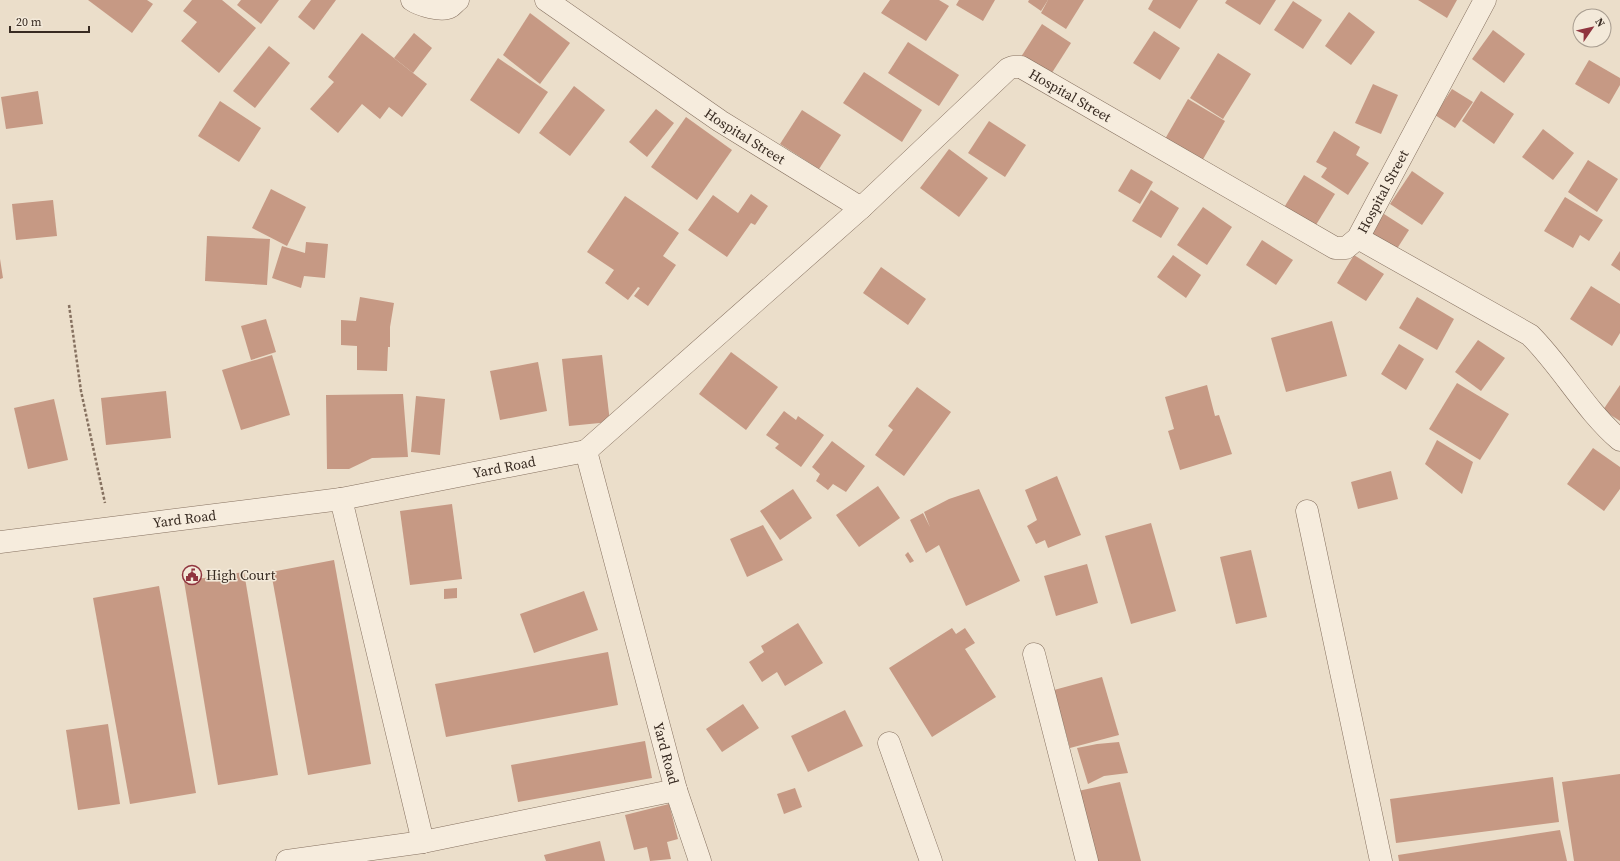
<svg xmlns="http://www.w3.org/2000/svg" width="1620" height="861" font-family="'Source Serif 4',serif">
	<rect width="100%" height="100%" fill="#ebdeca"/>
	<g fill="#c69984">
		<polygon points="88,0 147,0 153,4 132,33"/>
		<polygon points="192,0 222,0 256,28 219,73 181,41 197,22 183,11"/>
		<polygon points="241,0 279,0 261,24 237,5"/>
		<polygon points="311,0 336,0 314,30 298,17"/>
		<polygon points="890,0 939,0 949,6 926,41 881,13"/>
		<polygon points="959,0 995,0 983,21 956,5"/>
		<polygon points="1029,0 1048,0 1041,11 1028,2"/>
		<polygon points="1048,0 1084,0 1066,29 1041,13"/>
		<polygon points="1153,0 1198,0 1180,29 1148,9"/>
		<polygon points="1227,0 1276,0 1260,25 1225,3"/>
		<polygon points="1418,0 1457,0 1447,18"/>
		<polygon points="1293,1 1322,20 1303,49 1274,30"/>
		<polygon points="1349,12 1375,32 1351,65 1325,46"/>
		<polygon points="530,13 570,43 540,84 503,55"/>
		<polygon points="1042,24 1071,43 1048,79 1019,60"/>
		<polygon points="1493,30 1525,54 1504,83 1472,59"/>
		<polygon points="1154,31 1180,48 1160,80 1133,63"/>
		<polygon points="362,33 427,84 402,117 389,107 380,119 362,104 338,133 310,109 334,82 328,77"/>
		<polygon points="414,33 432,48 413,73 394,58"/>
		<polygon points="908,42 959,75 939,106 888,73"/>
		<polygon points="269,46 290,63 255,108 233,91"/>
		<polygon points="1218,53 1251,74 1223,119 1190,98"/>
		<polygon points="498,58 548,92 519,134 470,100"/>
		<polygon points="1589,60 1620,78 1620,85 1609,104 1575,84"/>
		<polygon points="864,72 922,110 902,142 843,103"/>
		<polygon points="1373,84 1398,95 1381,134 1355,123"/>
		<polygon points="574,86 605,110 570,156 539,133"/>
		<polygon points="1452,89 1473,102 1455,128 1435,115"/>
		<polygon points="38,91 43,124 6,129 1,97"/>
		<polygon points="1481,91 1514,114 1494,144 1462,121"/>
		<polygon points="1188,99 1225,121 1198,168 1161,146"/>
		<polygon points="220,101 261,128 239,162 198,136"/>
		<polygon points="656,109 674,123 647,157 629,142"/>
		<polygon points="802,110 841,135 819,169 780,144"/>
		<polygon points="686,117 732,150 697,200 651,167"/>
		<polygon points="989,121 1026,145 1005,177 968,153"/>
		<polygon points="1543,129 1574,153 1553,180 1522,157"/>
		<polygon points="1334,131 1360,147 1356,155 1369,163 1348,195 1321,177 1327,168 1316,162"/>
		<polygon points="949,149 988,178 959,217 920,188"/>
		<polygon points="1588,160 1618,179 1597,212 1568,192"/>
		<polygon points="1131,169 1153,182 1140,204 1118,191"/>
		<polygon points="1412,171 1444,193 1422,225 1390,204"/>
		<polygon points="1304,175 1335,194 1311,233 1280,214"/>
		<polygon points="271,189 306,207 287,246 252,228"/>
		<polygon points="1151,190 1179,208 1161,238 1132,221"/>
		<polygon points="751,194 768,206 755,225 751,223 727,257 688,230 713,195 738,213"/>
		<polygon points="625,196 679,233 663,256 676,265 648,306 634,296 640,288 638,287 628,300 605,283 614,270 587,252"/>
		<polygon points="1565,197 1603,220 1589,241 1580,235 1573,248 1544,231"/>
		<polygon points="53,200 57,236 16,240 12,204"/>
		<polygon points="1203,207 1232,227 1207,265 1177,245"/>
		<polygon points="1384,214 1409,230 1393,255 1368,239"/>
		<polygon points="207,236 270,239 267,285 205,281"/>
		<polygon points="1262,240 1293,260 1276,285 1246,265"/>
		<polygon points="306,242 328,244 325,278 304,276 301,288 272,278 282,246 305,253"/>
		<polygon points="1620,251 1620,271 1611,265"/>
		<polygon points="1173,255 1201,275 1186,298 1157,277"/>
		<polygon points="1354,255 1384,274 1366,301 1337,283"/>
		<polygon points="0,259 3,278 0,279"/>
		<polygon points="881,267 926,299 908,325 863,293"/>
		<polygon points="1591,286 1620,304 1620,333 1612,346 1570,319"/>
		<polygon points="360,297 394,303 390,327 390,347 388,347 387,371 357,370 357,346 341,345 341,320 356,321"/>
		<polygon points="1417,297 1454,319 1437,350 1399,328"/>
		<polygon points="266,319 276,352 251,360 241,326"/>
		<polygon points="1332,321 1347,376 1286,392 1271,338"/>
		<polygon points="1478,340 1505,358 1481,391 1455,372"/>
		<polygon points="1399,344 1424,359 1406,390 1381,374"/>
		<polygon points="731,352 778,387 746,430 699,394"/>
		<polygon points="272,355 290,415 241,430 222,370"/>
		<polygon points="602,355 610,422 569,426 562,359"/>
		<polygon points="538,362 547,411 500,420 490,371"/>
		<polygon points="1457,383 1509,414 1480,460 1429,429"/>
		<polygon points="1207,385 1215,416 1219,415 1232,454 1180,470 1168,431 1174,429 1165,397"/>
		<polygon points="1620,385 1620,421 1603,410"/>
		<polygon points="917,387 951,412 904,476 875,455 893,430 888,426"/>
		<polygon points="166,391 171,438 106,445 101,398"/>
		<polygon points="403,394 408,457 372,458 349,469 327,469 326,395"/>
		<polygon points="416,396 445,399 440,455 411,452"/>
		<polygon points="54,399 68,460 28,469 14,408"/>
		<polygon points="784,411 796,420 798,416 824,435 801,467 775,448 779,444 766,435"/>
		<polygon points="1437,440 1473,462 1462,494 1425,464"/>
		<polygon points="832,441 865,466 846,492 833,484 828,490 816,481 820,474 812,467"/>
		<polygon points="1593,448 1620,467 1620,489 1604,511 1567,484"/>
		<polygon points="1391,471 1398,499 1358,509 1351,482"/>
		<polygon points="1057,476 1081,535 1048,548 1045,540 1036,544 1027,526 1037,520 1025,490"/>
		<polygon points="878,486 900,518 859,547 836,515"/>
		<polygon points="793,489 812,518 780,540 760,511"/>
		<polygon points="979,489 1020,581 966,606 939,545 926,553 910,520 923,513 930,527 924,512 949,499"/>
		<polygon points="452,504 462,579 410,585 400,511"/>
		<polygon points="1151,523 1176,611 1131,624 1105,536"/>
		<polygon points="763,525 783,560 747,577 730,539"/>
		<polygon points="1251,550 1267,617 1236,624 1220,557"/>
		<polygon points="908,552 914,561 910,563 905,555"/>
		<polygon points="334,560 371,764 308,775 271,572"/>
		<polygon points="1087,564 1098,603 1056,616 1044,576"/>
		<polygon points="244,572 278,775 218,785 184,581"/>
		<polygon points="159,586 196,793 130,804 93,598"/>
		<polygon points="457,588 457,598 444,599 444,589"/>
		<polygon points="584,591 598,630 534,653 520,614"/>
		<polygon points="798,623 823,663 785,686 777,672 762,682 749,662 764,652 761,646"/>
		<polygon points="952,628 956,634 965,628 975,643 965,649 996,697 932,737 889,668"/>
		<polygon points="608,652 618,705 446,737 435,684"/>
		<polygon points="1102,677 1119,735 1070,748 1054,690"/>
		<polygon points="743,704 759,728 722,752 706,729"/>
		<polygon points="845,710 863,746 808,772 791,736"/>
		<polygon points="108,724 120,804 78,810 66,730"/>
		<polygon points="645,741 652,778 518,802 511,765"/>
		<polygon points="1119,742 1128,773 1104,776 1088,784 1077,748 1097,744"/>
		<polygon points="1620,774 1620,861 1574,861 1562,782"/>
		<polygon points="1553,777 1559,822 1396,843 1390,799"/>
		<polygon points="1120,782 1141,861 1096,861 1078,791"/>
		<polygon points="795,788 802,807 784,814 777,794"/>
		<polygon points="669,804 678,839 667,842 671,859 650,861 647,847 634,850 625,815"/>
		<polygon points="1560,830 1567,861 1399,861 1398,855"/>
		<polygon points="600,841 605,861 546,861 544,855"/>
	</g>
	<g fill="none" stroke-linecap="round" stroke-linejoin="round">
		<defs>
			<g id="minor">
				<path d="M 412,0 C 419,5 442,12 450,7 C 453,5 455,2 458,0"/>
				<path id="s1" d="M 546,0 L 720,121 L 861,208 L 1008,69 L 1013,67 L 1021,67 L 1335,248 L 1346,248 L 1358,238 L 1485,0"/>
				<path d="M 1358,238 L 1530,335 C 1563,368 1585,410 1620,440"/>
				<polyline points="586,451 861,208"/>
				<polyline points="341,499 423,842"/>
				<polyline points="1307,511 1381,861"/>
				<path id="s2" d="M 0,542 L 341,499 L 586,451 L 676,790 L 700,861"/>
				<polyline points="1034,654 1087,861"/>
				<polyline points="889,743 931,861"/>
				<polyline points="287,861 423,842 676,790"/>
			</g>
		</defs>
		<use href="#minor" stroke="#867160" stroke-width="23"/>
		<polyline stroke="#867160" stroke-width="2.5" stroke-dasharray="3 2" stroke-linecap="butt" points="69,305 81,391 105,503"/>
		<use href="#minor" stroke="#f6ecdd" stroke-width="22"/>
	</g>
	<defs>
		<symbol id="civic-ring" viewBox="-11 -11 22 22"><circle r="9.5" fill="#f3e9d9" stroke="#90353f" stroke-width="1.5"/><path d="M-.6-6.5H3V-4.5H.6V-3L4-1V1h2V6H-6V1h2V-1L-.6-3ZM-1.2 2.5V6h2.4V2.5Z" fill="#90353f"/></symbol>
	</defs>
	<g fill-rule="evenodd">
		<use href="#civic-ring" x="181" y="564" width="22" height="22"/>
	</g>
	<g text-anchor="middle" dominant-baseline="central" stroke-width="3" stroke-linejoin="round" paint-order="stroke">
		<g font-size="14" fill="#382b22" stroke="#f3e9d9">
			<text stroke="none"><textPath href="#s1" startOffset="650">Hospital Street</textPath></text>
			<text stroke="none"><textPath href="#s1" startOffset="241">Hospital Street</textPath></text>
			<text stroke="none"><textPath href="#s1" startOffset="1035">Hospital Street</textPath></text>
			<text stroke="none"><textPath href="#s2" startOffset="510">Yard Road</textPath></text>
			<text stroke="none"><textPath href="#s2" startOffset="186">Yard Road</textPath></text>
			<text stroke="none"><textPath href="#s2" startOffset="906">Yard Road</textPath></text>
		</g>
		<g font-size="14" fill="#382b22" stroke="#f3e9d9" text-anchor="start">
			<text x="206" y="575">High Court</text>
		</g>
	</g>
	<g transform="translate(1592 28) rotate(56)"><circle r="19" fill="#f3e9d9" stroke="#a89d90"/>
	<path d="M0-3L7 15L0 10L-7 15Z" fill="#90353f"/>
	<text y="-6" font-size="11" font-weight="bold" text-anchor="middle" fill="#382b22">N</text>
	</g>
	<path d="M10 26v6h79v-6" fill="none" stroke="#382b22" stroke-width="2"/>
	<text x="16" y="26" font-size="12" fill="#382b22" stroke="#f3e9d9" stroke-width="3" paint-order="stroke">20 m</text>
</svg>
